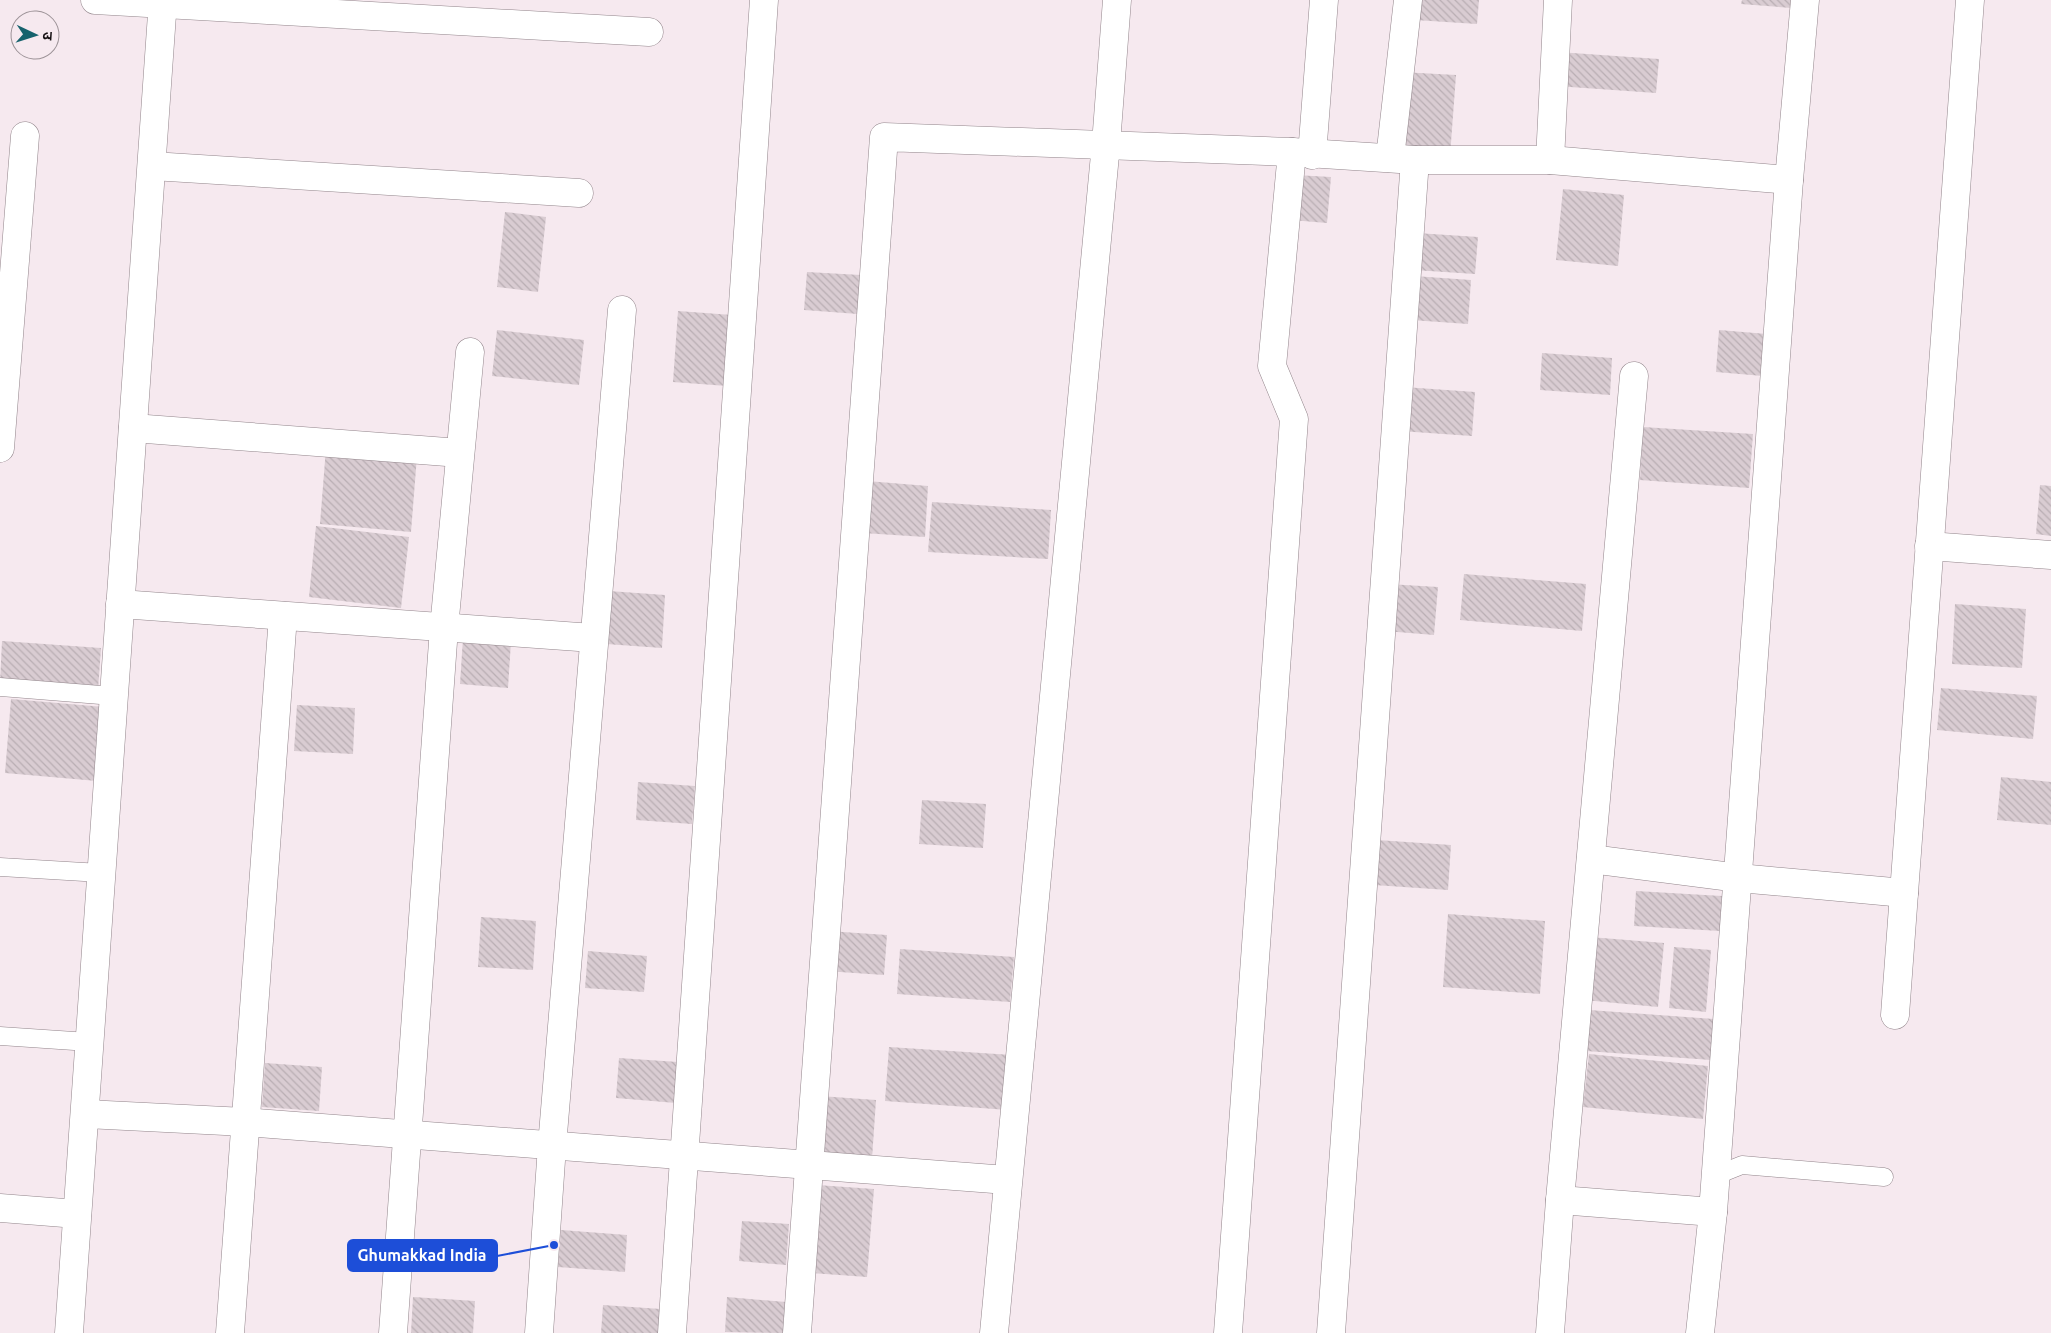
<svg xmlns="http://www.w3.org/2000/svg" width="2051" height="1333" font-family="Ubuntu,'Noto Sans Devanagari',sans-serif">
	<defs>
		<pattern id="building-back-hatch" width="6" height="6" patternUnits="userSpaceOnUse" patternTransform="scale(1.25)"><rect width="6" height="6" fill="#d9ccd2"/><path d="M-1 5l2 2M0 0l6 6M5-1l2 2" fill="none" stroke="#b9aeb3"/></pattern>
	</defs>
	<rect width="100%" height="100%" fill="#f6e9ef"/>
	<g fill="url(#building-back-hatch)">
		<polygon points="1417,0 1479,0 1477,24 1415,20"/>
		<polygon points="1742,0 1792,0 1792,8 1741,4"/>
		<polygon points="1558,52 1659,59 1656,93 1556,86"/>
		<polygon points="1401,72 1456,75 1450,156 1396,154"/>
		<polygon points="1295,175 1331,177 1327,223 1291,220"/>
		<polygon points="1563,189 1624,195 1618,266 1556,260"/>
		<polygon points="505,212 546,217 538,292 497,287"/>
		<polygon points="1417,233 1478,237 1475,274 1414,270"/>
		<polygon points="807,272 861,275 858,314 804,310"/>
		<polygon points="1414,276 1471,280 1468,324 1411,320"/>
		<polygon points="678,311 732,315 727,386 673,382"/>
		<polygon points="497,330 584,340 579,385 492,376"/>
		<polygon points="1719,330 1767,334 1763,376 1716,372"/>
		<polygon points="1542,353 1612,358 1610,395 1540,390"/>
		<polygon points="1404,387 1475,392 1472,436 1400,431"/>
		<polygon points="1643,427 1753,434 1749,488 1640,480"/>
		<polygon points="326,448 417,456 411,532 320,524"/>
		<polygon points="867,481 928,486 925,537 863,533"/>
		<polygon points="2040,485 2051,486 2051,536 2036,534"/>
		<polygon points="932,502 1051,510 1048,559 928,552"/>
		<polygon points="316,526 409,537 401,608 309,597"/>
		<polygon points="1464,574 1586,584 1582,631 1460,620"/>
		<polygon points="1388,584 1438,587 1434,635 1385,631"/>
		<polygon points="609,591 665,595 662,648 606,644"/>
		<polygon points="1955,604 2026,609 2022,668 1952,664"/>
		<polygon points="463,638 511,641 508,688 460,684"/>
		<polygon points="2,641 101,648 98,690 0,684"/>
		<polygon points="1941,688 2037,696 2033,739 1937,730"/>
		<polygon points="11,699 104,707 97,781 5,773"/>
		<polygon points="297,705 355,708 353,754 294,751"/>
		<polygon points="2001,777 2051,782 2051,825 1997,820"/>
		<polygon points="638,782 695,786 692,824 636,820"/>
		<polygon points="922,800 986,804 983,848 919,844"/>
		<polygon points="1377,840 1451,845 1448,890 1374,885"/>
		<polygon points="1636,891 1722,896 1720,931 1634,926"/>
		<polygon points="1448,914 1545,921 1540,994 1443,987"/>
		<polygon points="481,917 536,921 533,970 478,967"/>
		<polygon points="828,931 887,935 884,975 825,971"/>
		<polygon points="1590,937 1664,943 1658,1007 1584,1000"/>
		<polygon points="1674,947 1711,950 1706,1012 1669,1008"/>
		<polygon points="900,949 1014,957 1010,1002 897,994"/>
		<polygon points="588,951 647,956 644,992 585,988"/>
		<polygon points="1589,1010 1714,1019 1711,1060 1586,1051"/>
		<polygon points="889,1047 1012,1055 1008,1110 885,1101"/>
		<polygon points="1589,1054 1708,1066 1703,1119 1583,1107"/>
		<polygon points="619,1058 678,1062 676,1103 616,1098"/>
		<polygon points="265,1063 322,1067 319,1111 262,1107"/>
		<polygon points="820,1096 876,1100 872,1159 816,1155"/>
		<polygon points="817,1185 874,1189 867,1277 811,1273"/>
		<polygon points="742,1221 789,1224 786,1265 739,1261"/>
		<polygon points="561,1230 627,1235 625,1272 558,1267"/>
		<polygon points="413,1297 475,1301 473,1333 411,1333"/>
		<polygon points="727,1297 786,1302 784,1333 725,1332"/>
		<polygon points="603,1305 661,1309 659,1333 601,1333"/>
	</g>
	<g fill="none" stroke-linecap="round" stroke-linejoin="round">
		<defs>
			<g id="lane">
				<polyline points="0,687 113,696"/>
				<polyline points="0,867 101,873"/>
				<polyline points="0,1036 89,1042"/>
				<polyline points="1717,1175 1742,1165 1884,1177"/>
			</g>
			<g id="street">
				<polyline points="95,0 649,32"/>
				<polyline points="1312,155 1324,0"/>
				<polyline points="1390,158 1408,0"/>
				<polyline points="1550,160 1558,0"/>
				<polyline points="152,166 579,193"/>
				<polyline points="133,428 460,453"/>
				<polyline points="0,448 25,136"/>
				<polyline points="1929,546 2051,555"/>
				<polyline points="120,604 593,638"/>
				<polyline points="1591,859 1739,878 1904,893"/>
				<polyline points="1895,1015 1970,0"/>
				<polyline points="86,1114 245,1122 1007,1180"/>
				<polyline points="1560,1200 1713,1212 1789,180 1805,0"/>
				<polyline points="0,1208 77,1214"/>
				<polyline points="69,1333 163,0"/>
				<polyline points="230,1333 283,616"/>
				<polyline points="393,1333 444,628 470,352"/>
				<polyline points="539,1333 552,1146 622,310"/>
				<polyline points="672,1333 764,0"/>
				<polyline points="797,1333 884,137 1292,152 1415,160 1550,160 1789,180"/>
				<polyline points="994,1333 1106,144 1117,0"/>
				<polyline points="1228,1333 1294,419 1272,366 1292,152"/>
				<polyline points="1331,1333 1415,160"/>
				<polyline points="1550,1333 1560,1200 1634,376"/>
				<polyline points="1700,1333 1713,1212"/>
			</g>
		</defs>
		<use href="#lane" stroke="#92858b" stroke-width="19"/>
		<use href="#street" stroke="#92858b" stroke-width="29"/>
		<use href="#lane" stroke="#fff" stroke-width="18"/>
		<use href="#street" stroke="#fff" stroke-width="28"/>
	</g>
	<path fill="none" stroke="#1d4ed8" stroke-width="2" d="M554 1245L497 1256"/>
	<circle fill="#1d4ed8" stroke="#f6e9ef" stroke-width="2" cx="554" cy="1245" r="5"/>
	<rect fill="#1d4ed8" stroke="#1d4ed8" stroke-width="2" x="348" y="1240" width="149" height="31" rx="5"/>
	<g font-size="16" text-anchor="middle" font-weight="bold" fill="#fff">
		<text x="422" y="1261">Ghumakkad India</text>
	</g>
	<g transform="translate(35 35) rotate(94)"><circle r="24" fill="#f6e9ef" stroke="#9c9297"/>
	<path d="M0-4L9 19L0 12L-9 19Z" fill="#16626d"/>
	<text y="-8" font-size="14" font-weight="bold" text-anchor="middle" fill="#151012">उ</text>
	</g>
</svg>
